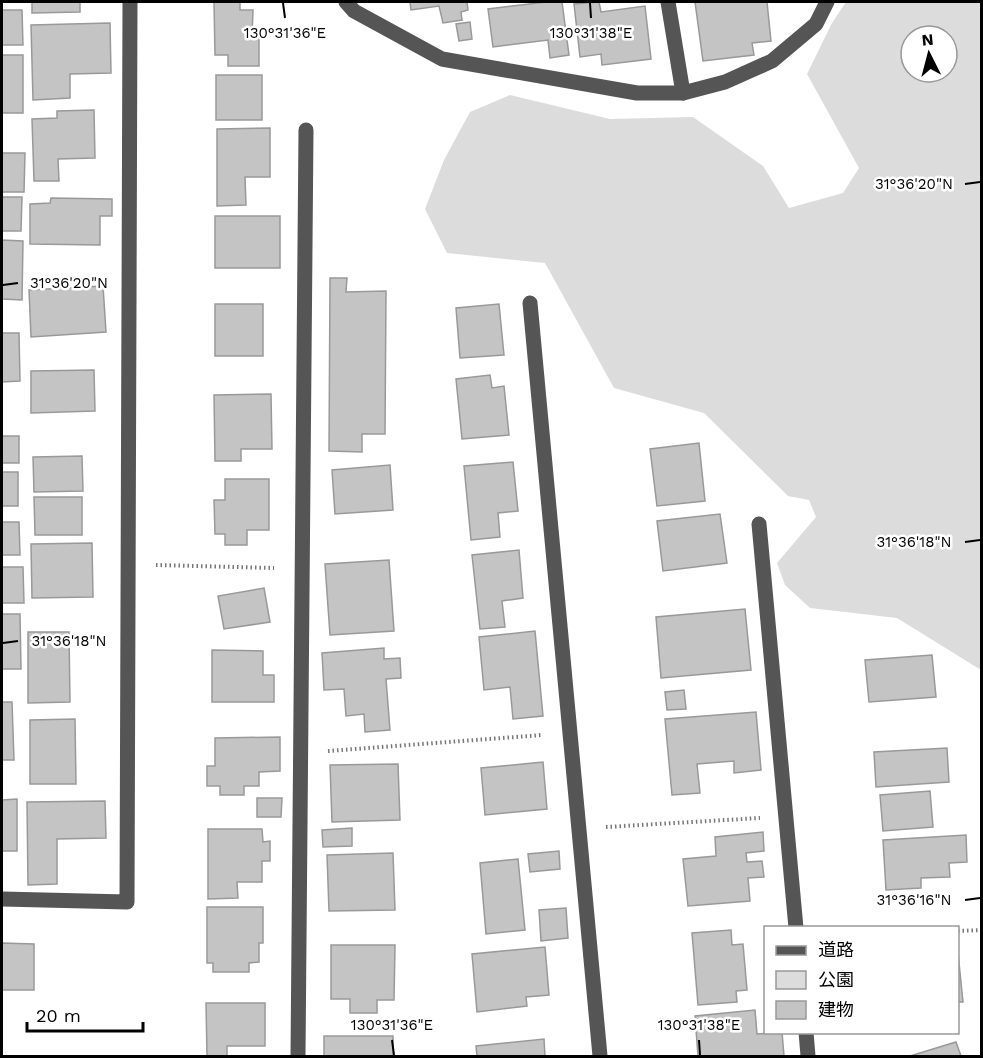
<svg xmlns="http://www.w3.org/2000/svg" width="983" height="1058" font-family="'Work Sans','Noto Sans JP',sans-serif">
	<rect width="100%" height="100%" fill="#fff"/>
	<path fill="#dcdcdc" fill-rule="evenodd" d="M 846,2 L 981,2 L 981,670 L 897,618 L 810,608 L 785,585 L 777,563 L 816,517 L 809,500 L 788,496 L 704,413 L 614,388 L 545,263 L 447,253 L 425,209 L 444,160 L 470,112 L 510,95 L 610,119 L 693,117 L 763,166 L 789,208 L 843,193 L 859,168 L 807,74 L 832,23 ZM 911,36 L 947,36 L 947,72 L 911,72 Z"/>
	<g fill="#c4c4c4" stroke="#999" stroke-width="1.5">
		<polygon points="32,2 80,2 80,12 32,13"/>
		<polygon points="214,2 240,2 240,10 253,10 252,37 259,37 259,66 228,66 228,55 215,55"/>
		<polygon points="410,2 467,2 468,10 461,12 462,20 443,23 439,6 411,10"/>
		<polygon points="546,2 562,2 569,55 550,58 548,40 493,47 488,9"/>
		<polygon points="599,2 601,12 645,6 651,59 602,65 601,54 580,57 574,4"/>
		<polygon points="695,2 767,2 771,41 752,43 754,55 703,61"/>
		<polygon points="2,10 22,10 23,45 2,45"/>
		<polygon points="470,22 472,39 459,41 456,24"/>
		<polygon points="110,23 111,73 70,74 70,98 33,100 31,25"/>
		<rect x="2" y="55" width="21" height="58"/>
		<rect x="216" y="75" width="46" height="45"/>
		<polygon points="94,110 95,158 58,159 59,181 34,181 32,119 57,118 57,111"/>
		<polygon points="270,128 270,177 245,177 246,205 217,206 217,129"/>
		<polygon points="2,153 25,153 24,192 2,192"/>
		<polygon points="2,197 22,197 21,231 2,231"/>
		<polygon points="51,198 112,199 112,216 100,216 100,245 30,244 30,204 50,203"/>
		<rect x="215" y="216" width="65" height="52"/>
		<polygon points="2,240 23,241 22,300 2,299"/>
		<polygon points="330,278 347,278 346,292 386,291 385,434 362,434 362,452 329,451"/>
		<polygon points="103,286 106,332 31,337 29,290"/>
		<rect x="215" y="304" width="48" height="52"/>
		<polygon points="499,304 504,355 460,358 456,308"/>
		<polygon points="2,333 19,333 20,381 2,382"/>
		<polygon points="94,370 95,411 31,413 31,371"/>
		<polygon points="490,375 492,388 504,386 509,435 462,439 456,379"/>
		<polygon points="271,394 272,449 241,449 241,461 215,461 214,395"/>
		<rect x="2" y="436" width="17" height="27"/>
		<polygon points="699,443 705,501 657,506 650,449"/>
		<polygon points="82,456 83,491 34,492 33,457"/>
		<polygon points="513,462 518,511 498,513 500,537 471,540 464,466"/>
		<polygon points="390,465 393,510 335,514 332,470"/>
		<rect x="2" y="472" width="16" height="34"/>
		<polygon points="225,479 269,479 269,530 247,530 247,545 225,545 225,534 215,534 214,500 225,500"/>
		<polygon points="34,497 82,497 82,535 35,535"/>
		<polygon points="720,514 727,563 663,571 657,521"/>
		<polygon points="2,522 19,522 20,555 2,555"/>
		<polygon points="92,543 93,597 32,598 31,544"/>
		<polygon points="519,550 523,598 502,601 505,627 480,629 472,555"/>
		<polygon points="389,560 394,631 330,635 325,564"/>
		<polygon points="2,567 23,567 24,603 2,603"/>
		<polygon points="264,588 270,622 224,629 218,596"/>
		<polygon points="745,609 751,670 661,678 656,617"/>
		<polygon points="2,614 20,614 21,669 2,669"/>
		<polygon points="535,631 543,716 513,719 510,687 484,690 479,637"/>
		<polygon points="28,632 69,632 70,702 28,703"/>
		<polygon points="384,648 384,659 400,658 401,678 386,679 390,730 365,732 364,714 346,716 344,689 324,690 322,653"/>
		<polygon points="212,650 263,651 263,675 274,675 274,702 212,702"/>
		<polygon points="932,655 936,697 869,702 865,660"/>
		<polygon points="684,690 686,709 667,710 665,692"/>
		<polygon points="2,702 12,702 14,760 2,760"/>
		<polygon points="756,712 761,770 734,773 734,761 697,764 700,793 672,795 665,719"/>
		<polygon points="75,719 76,784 30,784 30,720"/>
		<polygon points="280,737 280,771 259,772 259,786 244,786 244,795 220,795 220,786 207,786 207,766 215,766 215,738"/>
		<polygon points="947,748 949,782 876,787 874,752"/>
		<polygon points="543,762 547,809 485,815 481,768"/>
		<polygon points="398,764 400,820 332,822 330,765"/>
		<polygon points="930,791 933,827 883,831 880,795"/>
		<polygon points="257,798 282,798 281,817 257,817"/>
		<polygon points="17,799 17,851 2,851 2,800"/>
		<polygon points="105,801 106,838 57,839 57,884 28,885 27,802"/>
		<polygon points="352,828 352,846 323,847 322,830"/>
		<polygon points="208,829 262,829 263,842 270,841 270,861 262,861 262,882 237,882 238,898 208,899"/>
		<polygon points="763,832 764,851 746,853 747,862 762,861 764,877 748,878 750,901 688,906 683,859 716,856 715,837"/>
		<polygon points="966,835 967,862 949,863 950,877 921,878 921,888 886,890 883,840"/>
		<polygon points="559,851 560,869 530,872 528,854"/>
		<polygon points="393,853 395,910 329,911 327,855"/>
		<polygon points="518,859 525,930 486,934 480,863"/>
		<polygon points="207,907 263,907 263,943 259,943 259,962 249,963 249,972 213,972 213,963 207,963"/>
		<polygon points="566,908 568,938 541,941 539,910"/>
		<polygon points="731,930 732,945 743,944 747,990 736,991 737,1002 698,1005 692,933"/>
		<polygon points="2,943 34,944 34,990 2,990"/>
		<polygon points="331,945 395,945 394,1000 377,1000 377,1013 350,1013 350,999 331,999"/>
		<polygon points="545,947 549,995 526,997 527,1006 477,1012 472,954"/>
		<polygon points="958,953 963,1002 958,1002"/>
		<polygon points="206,1003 265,1003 265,1046 227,1046 227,1056 207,1056"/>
		<polygon points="755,1010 757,1034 782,1032 784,1056 698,1056 695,1016"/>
		<rect x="324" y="1036" width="69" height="20"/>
		<polygon points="544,1039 545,1056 477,1056 476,1046"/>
		<polygon points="956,1042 961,1056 910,1056"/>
	</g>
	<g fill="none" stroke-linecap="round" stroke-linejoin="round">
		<g stroke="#777" stroke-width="4" stroke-dasharray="1.5 3" stroke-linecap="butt">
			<polyline points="156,565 274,568"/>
			<polyline points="328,751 542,735"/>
			<polyline points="606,827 760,818"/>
			<polyline points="958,931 982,930"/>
		</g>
		<g stroke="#555" stroke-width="15">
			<polyline points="346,2 354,11 442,59 637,93 683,93 725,82 772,61 816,24 827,2"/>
			<polyline points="668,2 683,93"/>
			<polyline points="530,303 600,1056"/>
			<polyline points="759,524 796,928"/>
			<polyline points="2,899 127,902 130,2"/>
			<polyline points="806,1032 808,1056"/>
			<polyline points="298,1056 306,130"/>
		</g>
	</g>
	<path fill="none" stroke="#000" stroke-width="2" d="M 283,3 L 285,18M 590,3 L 591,18M 965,184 L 980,182M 3,285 L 18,283M 965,542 L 980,540M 3,643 L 18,641M 965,900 L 980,898M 392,1040 L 394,1055M 699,1040 L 700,1055"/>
	<g font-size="15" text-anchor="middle" fill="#000" stroke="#fff" stroke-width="5" stroke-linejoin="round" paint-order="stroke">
		<text x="285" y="38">130°31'36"E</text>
		<text x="591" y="38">130°31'38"E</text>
		<text x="914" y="189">31°36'20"N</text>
		<text x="69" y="288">31°36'20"N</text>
		<text x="914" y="547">31°36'18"N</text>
		<text x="69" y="646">31°36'18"N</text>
		<text x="914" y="905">31°36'16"N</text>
		<text x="392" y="1030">130°31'36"E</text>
		<text x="699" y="1030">130°31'38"E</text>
	</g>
	<rect width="983" height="1058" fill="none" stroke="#000000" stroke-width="6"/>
	<rect x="764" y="926" width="195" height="108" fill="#ffffff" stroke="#999999" stroke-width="1.5"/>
	<rect x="776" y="946" width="30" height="9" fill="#555555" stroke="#999999" stroke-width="1.5"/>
	<text x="818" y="956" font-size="18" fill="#000000">道路</text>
	<rect x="776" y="971" width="30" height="18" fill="#dcdcdc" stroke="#999999" stroke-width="1.5"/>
	<text x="818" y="986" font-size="18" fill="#000000">公園</text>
	<rect x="776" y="1001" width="30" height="18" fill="#c4c4c4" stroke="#999999" stroke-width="1.5"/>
	<text x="818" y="1016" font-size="18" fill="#000000">建物</text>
	<g transform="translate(929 54) rotate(354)"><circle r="28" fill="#ffffff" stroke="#999999" stroke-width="1.5"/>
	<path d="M0-4.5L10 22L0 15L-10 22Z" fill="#000000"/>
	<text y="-9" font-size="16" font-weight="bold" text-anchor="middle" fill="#000000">N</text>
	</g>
	<path d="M27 1022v9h116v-9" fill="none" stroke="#000000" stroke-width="3"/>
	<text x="36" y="1022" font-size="18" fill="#000000" stroke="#ffffff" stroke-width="4.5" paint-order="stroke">20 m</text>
</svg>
